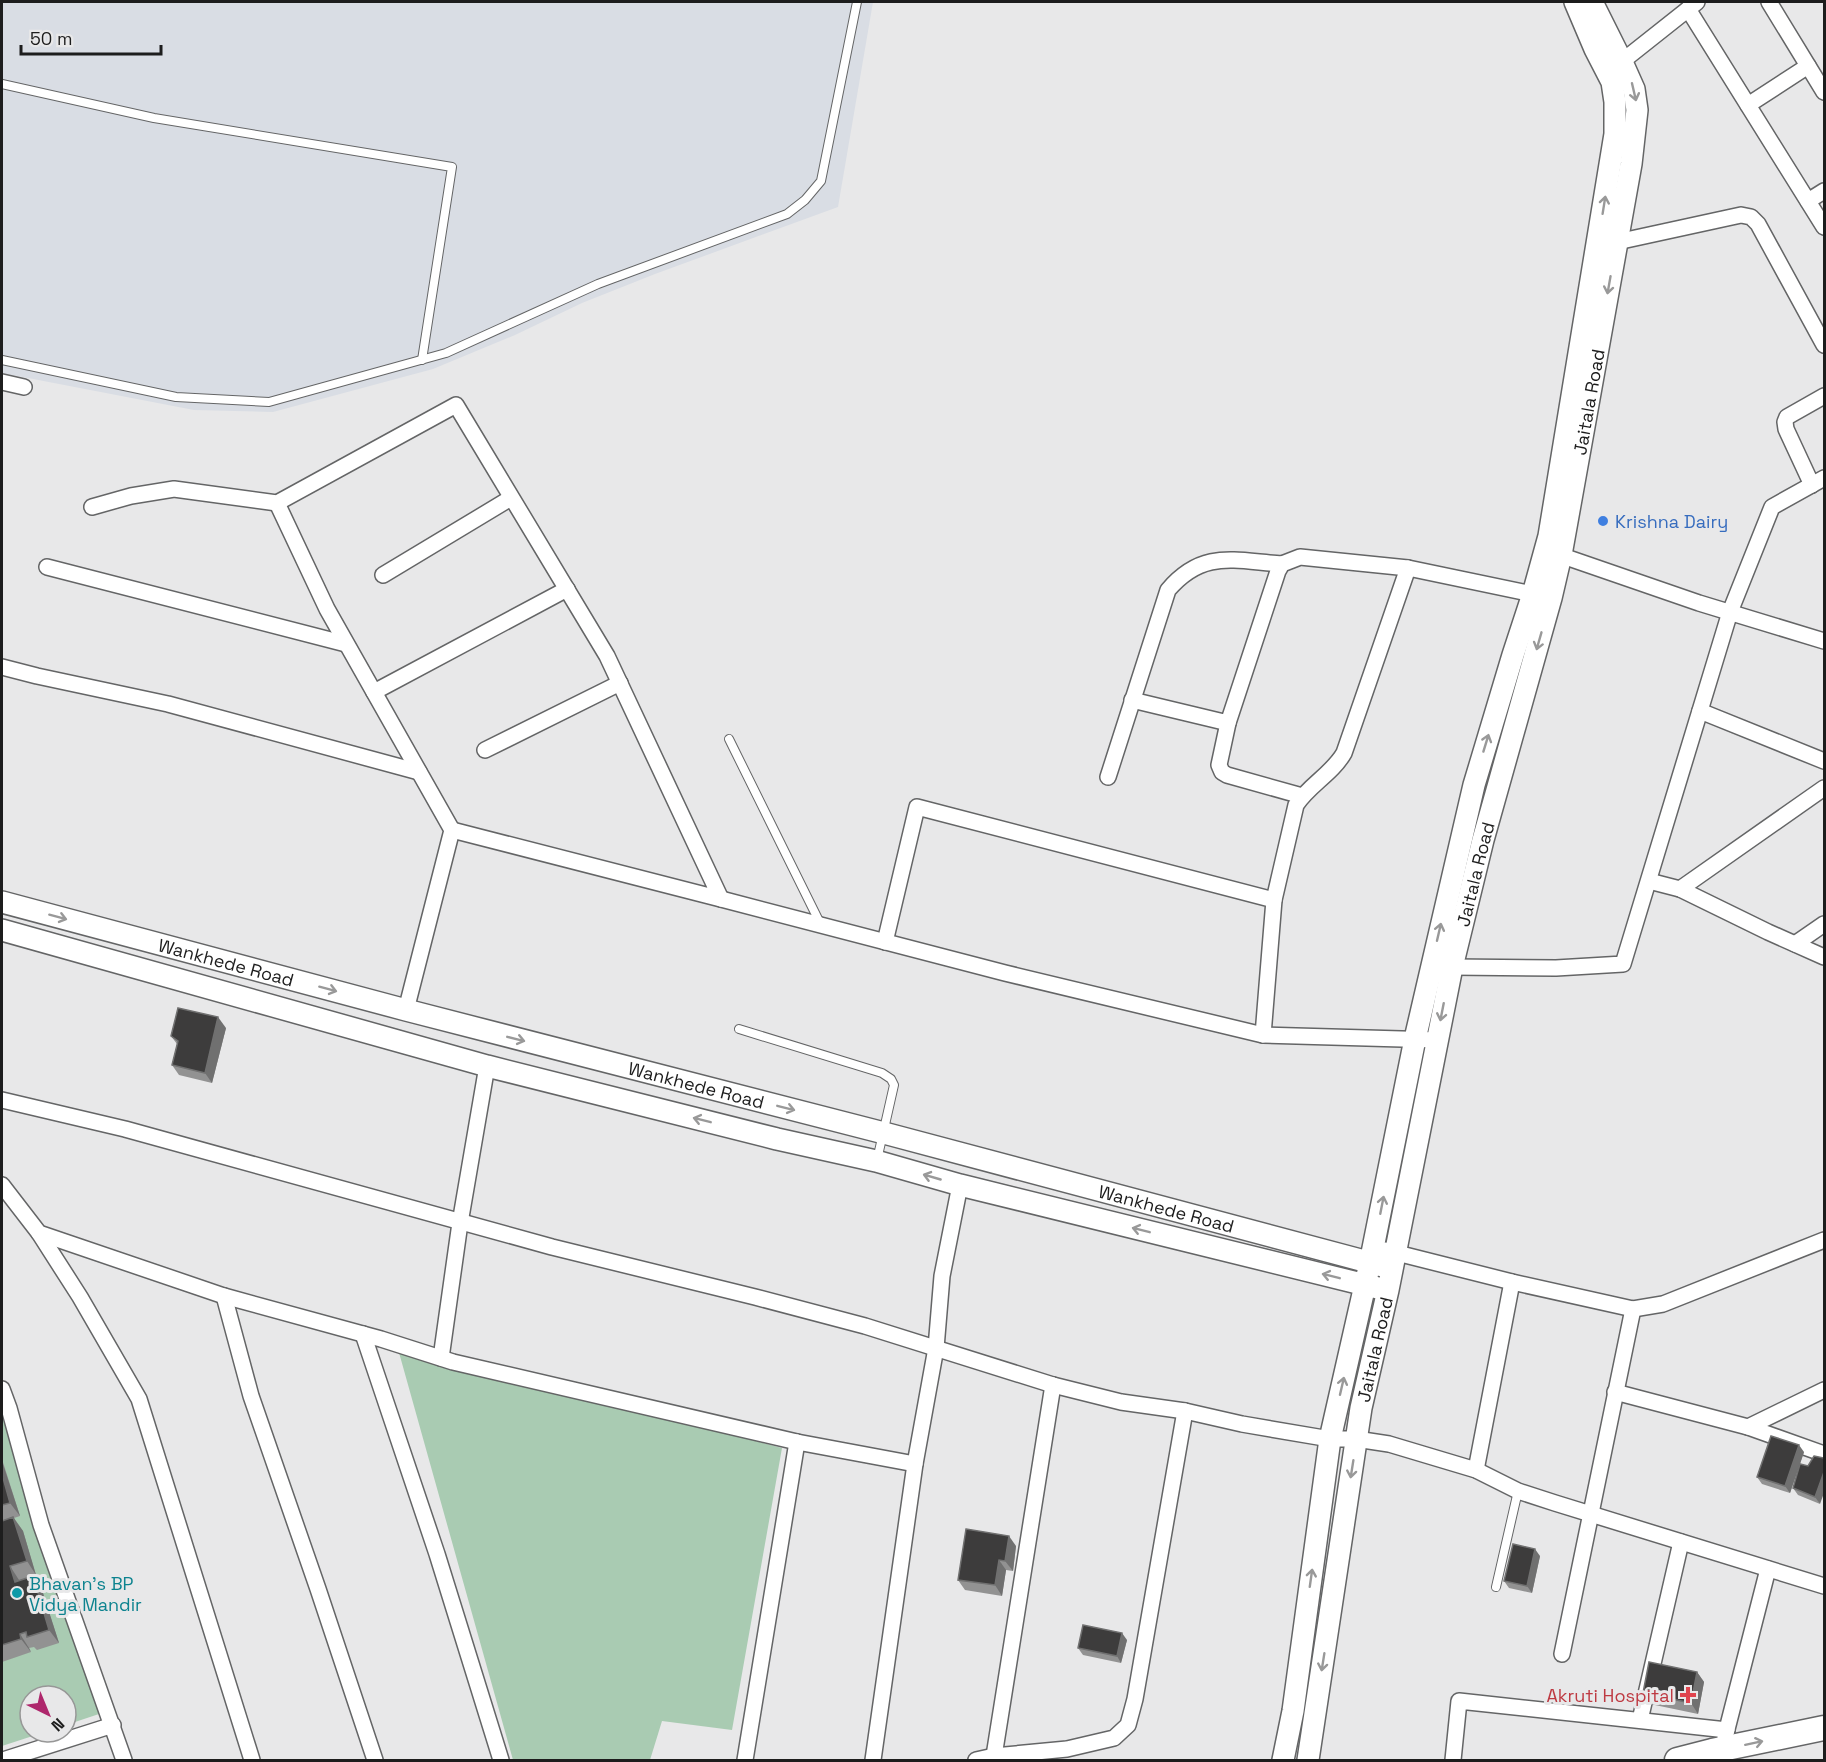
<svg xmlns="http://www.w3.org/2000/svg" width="1826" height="1762" font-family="'Space Grotesk',sans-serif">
	<rect width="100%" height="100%" fill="#e8e8e9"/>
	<polygon fill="#d9dde4" points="2,2 873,2 838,207 655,274 582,303 515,335 433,369 273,412 194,410 2,373"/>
	<g fill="#a9cbb2">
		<polygon points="398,1349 782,1448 732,1730 662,1721 650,1760 513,1760"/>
		<polygon points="2,1408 41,1525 99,1714 66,1725 66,1696 30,1696 30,1732 45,1732 2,1746"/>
	</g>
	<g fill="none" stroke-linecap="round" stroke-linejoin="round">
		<defs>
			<g id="lane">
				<polyline points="2,84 154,118 452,167 422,360"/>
				<polyline points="2,360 176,397 269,402 446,353 598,284 787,214 805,200 821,181 857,2"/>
				<polyline points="729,739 820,923"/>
				<polyline points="739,1029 882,1073 891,1079 894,1085 877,1160"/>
				<polyline points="1496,1587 1518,1491"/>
			</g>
			<g id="street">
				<polyline points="1769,2 1824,92"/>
				<polyline points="1688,9 1824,227"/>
				<polyline points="1615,67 1697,2"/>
				<polyline points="1748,105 1808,66"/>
				<polyline points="1808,201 1824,191"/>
				<polyline points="1617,242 1741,215 1751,217 1758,224 1824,345"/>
				<polyline points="2,382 24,387"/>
				<polyline points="1812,485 1786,429 1785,422 1787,417 1824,396"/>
				<polyline points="277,503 327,609 452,830 406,1010"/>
				<polyline points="92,507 131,496 174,489 277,503 456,405 607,656 721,899 452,830"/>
				<polyline points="1554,553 1699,603 1824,641"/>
				<polyline points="47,567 346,644"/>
				<polyline points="383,575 511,498"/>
				<polyline points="2,667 37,676 168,704 419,772"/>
				<polyline points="374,692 567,589"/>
				<polyline points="1132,700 1228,723 1278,571 1282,564 1300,557 1408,568 1542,596"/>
				<polyline points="1700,711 1824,761"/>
				<polyline points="1228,723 1219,765 1222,772 1227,775 1302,796"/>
				<polyline points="485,750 620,683"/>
				<path d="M 1108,777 L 1168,590 C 1203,549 1234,561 1282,564"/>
				<polyline points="1649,881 1680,889 1768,932 1824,957"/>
				<polyline points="1680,889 1824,788"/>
				<polyline points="721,899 1005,973 1263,1035 1437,1040"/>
				<path d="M 1274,900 L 1296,805 C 1309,785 1332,774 1344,753 L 1408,568"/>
				<polyline points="885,942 917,807 1274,900 1263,1035"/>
				<polyline points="1795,944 1824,924"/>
				<polyline points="1452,967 1556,968 1623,964 1730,612 1772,507 1824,478"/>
				<polyline points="2,1100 125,1129 552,1247 755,1297 865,1326 1053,1385 1121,1402 1185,1411 1135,1699 1128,1725 1114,1738 1067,1749 994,1756 976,1760"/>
				<polyline points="2,1185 39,1233 224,1296 381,1339 453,1362 797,1442 915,1464 873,1760"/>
				<polyline points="39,1233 80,1297 139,1399 252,1760"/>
				<polyline points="1385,1250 1512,1282 1633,1309 1663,1304 1824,1240"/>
				<polyline points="224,1296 251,1396 318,1589 375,1760"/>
				<polyline points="363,1334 437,1554 501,1760"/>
				<polyline points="441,1358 460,1223 487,1066"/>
				<polyline points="2,1389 9,1408 41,1525 124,1760"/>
				<polyline points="1615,1392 1748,1427 1824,1390"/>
				<polyline points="1185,1411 1242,1424 1330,1439 1356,1439 1389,1444 1476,1470 1518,1491 1555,1503 1824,1586"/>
				<polyline points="1748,1427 1824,1454"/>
				<polyline points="915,1464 936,1348 942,1276 960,1185"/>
				<polyline points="1476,1470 1512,1282"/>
				<polyline points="1562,1654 1633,1309"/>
				<polyline points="1640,1720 1681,1542"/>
				<polyline points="1725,1737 1768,1569"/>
				<polyline points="994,1756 1053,1385"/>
				<polyline points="3,1760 113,1725"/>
				<polyline points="745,1760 797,1442"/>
				<polyline points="1453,1760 1459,1701 1727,1730"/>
			</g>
			<g id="secondary">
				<path id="s1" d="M 2,902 L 406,1010 L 884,1133 L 1383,1266"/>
				<polyline points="2,930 487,1066 777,1139 876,1161 960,1185 1378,1288"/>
				<polyline points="1283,1760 1293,1711 1330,1439 1370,1263 1415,1039 1474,785 1513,655 1533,594 1549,536 1615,134 1615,102 1612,82 1595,49 1575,2"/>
				<path id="s2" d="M 1308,1760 L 1361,1408 L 1388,1290 L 1452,967 L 1483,840 L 1551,598 L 1561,555 L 1631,164 L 1637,110 L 1634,89 L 1622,62 L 1592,2"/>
			</g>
			<polyline id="primary" points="1677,1760 1712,1751 1824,1728"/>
		</defs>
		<use href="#lane" stroke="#646566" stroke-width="10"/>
		<use href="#street" stroke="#646566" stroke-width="18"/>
		<use href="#secondary" stroke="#646566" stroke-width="24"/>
		<use href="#primary" stroke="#646566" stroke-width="27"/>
		<use href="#lane" stroke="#fff" stroke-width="8"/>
		<use href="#street" stroke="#fff" stroke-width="15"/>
		<use href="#secondary" stroke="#fff" stroke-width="21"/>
		<use href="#primary" stroke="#fff" stroke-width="24"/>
	</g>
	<g fill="#929292">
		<polygon points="226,1028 212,1083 179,1075 172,1065 177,1044 171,1036"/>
		<polygon points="1804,1452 1800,1464 1820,1504 1798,1495 1793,1488 1799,1467 1790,1493 1762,1484 1757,1477"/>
		<polygon points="2,1459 20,1516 14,1518 23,1531 36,1575 33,1576 42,1590 59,1643 37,1650 34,1647 29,1648 31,1652 2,1662"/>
		<polygon points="1016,1546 1013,1571 1006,1570 1002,1596 965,1590 958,1580"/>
		<polygon points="1540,1556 1532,1593 1509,1588 1504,1581"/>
		<polygon points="1127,1640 1121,1663 1083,1655 1078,1648"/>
		<polygon points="1697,1672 1704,1682 1698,1714 1650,1704 1643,1693"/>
	</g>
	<g fill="#707070">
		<polygon points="218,1017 226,1028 212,1083 205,1073"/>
		<polygon points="1799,1445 1804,1452 1790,1493 1785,1486"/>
		<polygon points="2,1459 2,1461 20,1516 10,1503 2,1474"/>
		<polygon points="1824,1472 1824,1493 1820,1504 1815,1497"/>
		<polygon points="13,1517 23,1531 36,1575 27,1561"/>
		<polygon points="1009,1536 1016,1546 1013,1571 1005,1561"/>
		<polygon points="1535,1549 1540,1556 1532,1593 1527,1586"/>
		<polygon points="999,1560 1006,1570 1002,1596 995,1585"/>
		<polygon points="10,1566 19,1580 15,1582"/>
		<polygon points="33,1576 42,1590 59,1643 49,1630"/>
		<polygon points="1122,1633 1127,1640 1121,1663 1117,1656"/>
		<polygon points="20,1634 29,1648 31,1652 21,1639"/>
		<polygon points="1697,1672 1704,1682 1698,1714 1691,1703"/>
	</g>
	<g fill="#3d3c3c" stroke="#707070" stroke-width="1.5">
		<polygon points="178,1008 218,1017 205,1073 172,1065 178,1041 171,1036"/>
		<polygon points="1771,1436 1799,1445 1785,1486 1757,1477"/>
		<polygon points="1814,1456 1824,1458 1824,1472 1815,1497 1793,1488 1800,1464 1808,1466"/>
		<polygon points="2,1474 10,1503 2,1505"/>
		<polygon points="13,1517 27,1561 10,1566 15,1582 33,1576 49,1630 27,1637 26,1632 20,1634 21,1639 2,1645 2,1521"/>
		<polygon points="966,1529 1009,1536 1005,1561 999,1560 995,1585 958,1580"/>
		<polygon points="1513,1544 1535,1549 1527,1586 1504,1581"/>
		<polygon points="1083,1625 1122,1633 1117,1656 1078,1648"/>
		<polygon points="1649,1662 1697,1672 1691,1703 1643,1693"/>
	</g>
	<defs><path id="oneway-shaft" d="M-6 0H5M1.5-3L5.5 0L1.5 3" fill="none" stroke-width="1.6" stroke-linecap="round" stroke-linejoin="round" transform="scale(1.5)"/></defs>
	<g stroke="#999">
		<use href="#oneway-shaft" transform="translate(1634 92) rotate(77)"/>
		<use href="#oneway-shaft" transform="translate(1604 205) rotate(-81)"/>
		<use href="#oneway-shaft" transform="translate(1609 285) rotate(100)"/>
		<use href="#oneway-shaft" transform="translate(1539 641) rotate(106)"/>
		<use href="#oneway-shaft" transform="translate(1486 743) rotate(-73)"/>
		<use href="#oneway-shaft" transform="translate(58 917) rotate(15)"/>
		<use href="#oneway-shaft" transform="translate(1439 932) rotate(-77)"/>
		<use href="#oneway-shaft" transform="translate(328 989) rotate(15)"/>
		<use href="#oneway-shaft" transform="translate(1442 1012) rotate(101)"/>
		<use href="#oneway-shaft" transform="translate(516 1039) rotate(14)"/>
		<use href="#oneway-shaft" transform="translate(786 1108) rotate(14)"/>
		<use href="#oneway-shaft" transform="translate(702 1120) rotate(-166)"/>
		<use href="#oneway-shaft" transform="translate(932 1177) rotate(-164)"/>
		<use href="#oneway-shaft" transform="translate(1382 1205) rotate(-79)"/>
		<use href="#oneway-shaft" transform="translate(1141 1230) rotate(-166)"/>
		<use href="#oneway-shaft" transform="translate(1331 1276) rotate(-166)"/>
		<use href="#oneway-shaft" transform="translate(1342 1386) rotate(-77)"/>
		<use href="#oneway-shaft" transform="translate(1352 1469) rotate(99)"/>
		<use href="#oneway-shaft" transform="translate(1311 1578) rotate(-82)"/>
		<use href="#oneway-shaft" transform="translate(1323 1662) rotate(99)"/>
		<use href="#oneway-shaft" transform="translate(1754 1743) rotate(-12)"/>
	</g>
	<circle fill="#3f7fe0" stroke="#e8e8e9" stroke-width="2" cx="1603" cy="521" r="6"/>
	<circle fill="#0f9aa8" stroke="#e8e8e9" stroke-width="2" cx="17" cy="1593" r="6"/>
	<path fill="#e0444e" stroke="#e8e8e9" stroke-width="2" d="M1685 1686h6v6h6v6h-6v6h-6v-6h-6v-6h6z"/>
	<g text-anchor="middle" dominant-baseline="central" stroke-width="6" stroke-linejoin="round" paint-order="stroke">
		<g font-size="18" fill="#1d1d1d" stroke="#e8e8e9">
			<text stroke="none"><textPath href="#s2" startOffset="1388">Jaitala Road</textPath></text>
			<text stroke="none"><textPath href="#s2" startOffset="902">Jaitala Road</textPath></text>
			<text stroke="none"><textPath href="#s1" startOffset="232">Wankhede Road</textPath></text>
			<text stroke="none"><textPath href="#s1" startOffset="718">Wankhede Road</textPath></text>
			<text stroke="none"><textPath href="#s1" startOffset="1204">Wankhede Road</textPath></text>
			<text stroke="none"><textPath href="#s2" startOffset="416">Jaitala Road</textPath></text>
		</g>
		<g font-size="18" fill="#366cbe" stroke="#e8e8e9" text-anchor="start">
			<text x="1615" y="521">Krishna Dairy</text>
		</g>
		<g font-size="18" fill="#0d838f" stroke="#e8e8e9" text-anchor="start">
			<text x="29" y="1583">Bhavan's BP<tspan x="29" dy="21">Vidya Mandir</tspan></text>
		</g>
		<g font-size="18" fill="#be3a42" stroke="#e8e8e9" text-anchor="end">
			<text x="1674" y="1695">Akruti Hospital</text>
		</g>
	</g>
	<rect width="1826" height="1762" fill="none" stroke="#1d1d1d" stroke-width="6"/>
	<g transform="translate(48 1714) rotate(137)"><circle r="28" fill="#e8e8e9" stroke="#979797" stroke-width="1.5"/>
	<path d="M0-4.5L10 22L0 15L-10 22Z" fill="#ae276c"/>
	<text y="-9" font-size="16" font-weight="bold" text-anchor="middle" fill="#1d1d1d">N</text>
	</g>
	<path d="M21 45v9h140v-9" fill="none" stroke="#1d1d1d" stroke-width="3"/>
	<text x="30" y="45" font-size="18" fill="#1d1d1d" stroke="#e8e8e9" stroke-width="4.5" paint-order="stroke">50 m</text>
</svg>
